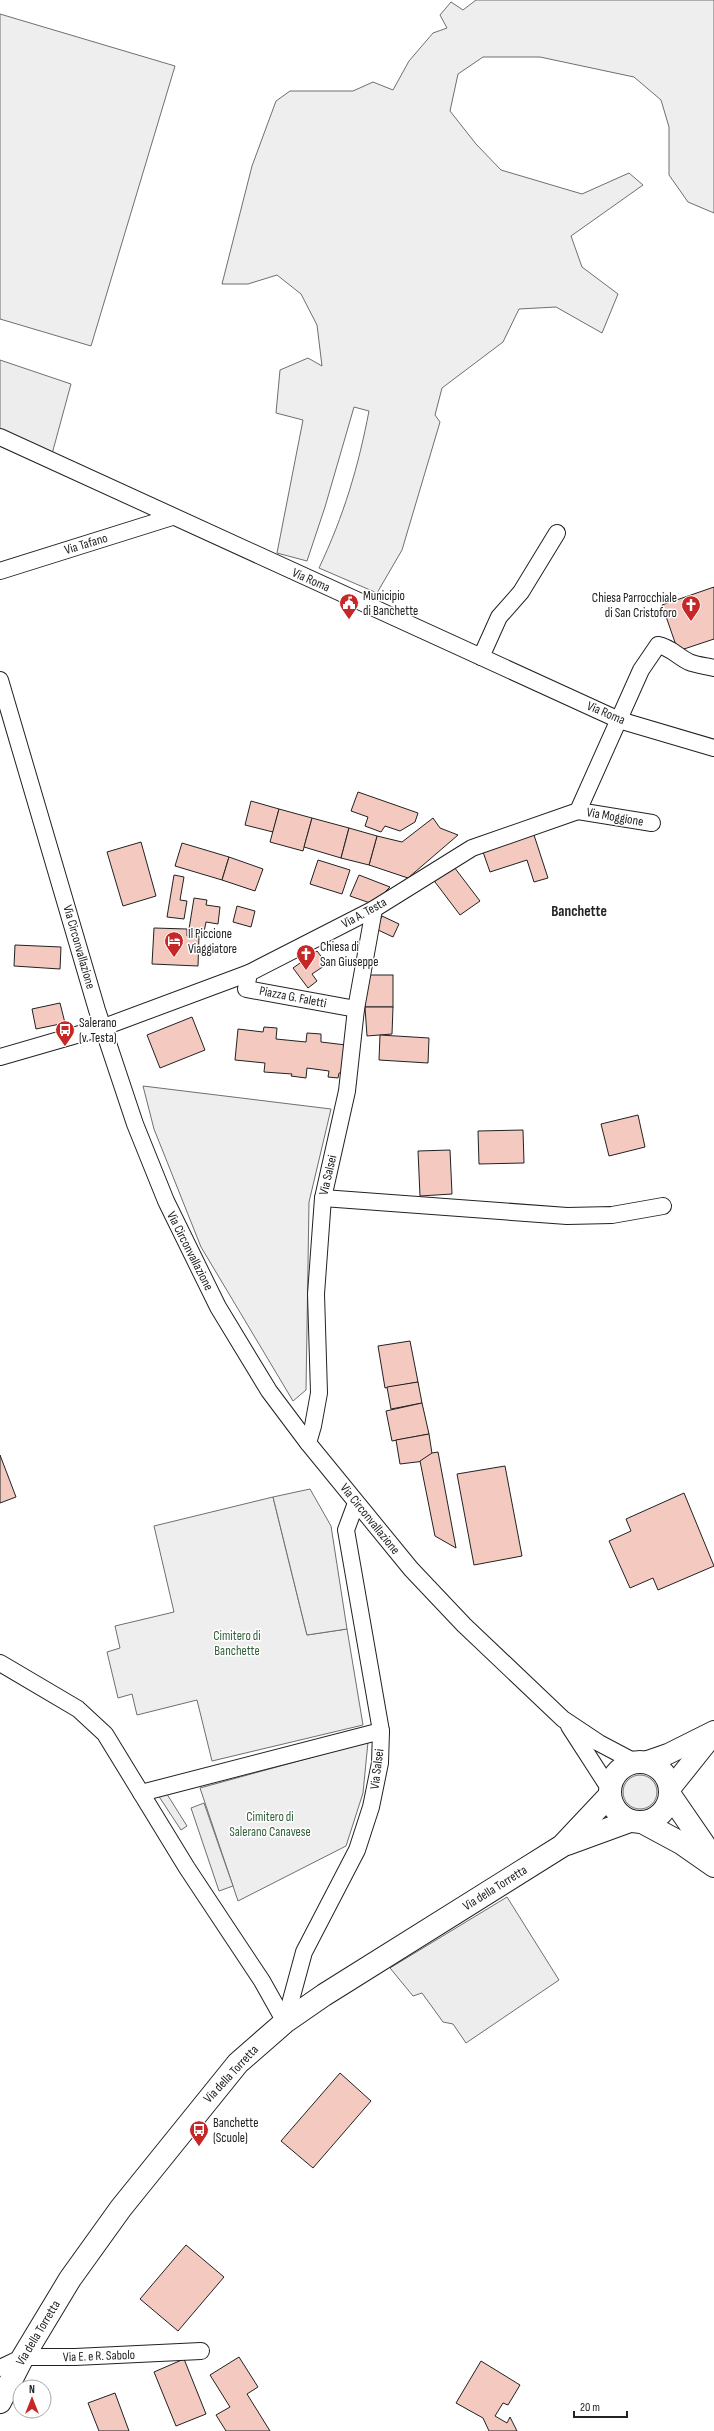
<svg xmlns="http://www.w3.org/2000/svg" width="714" height="2431" font-family="'Sofia Sans Condensed',sans-serif">
	<rect width="100%" height="100%" fill="#fff"/>
	<g fill="#eee" stroke="#6f6f6f">
		<path d="M 476,0 L 714,0 L 714,213 L 688,202 L 669,175 L 669,127 L 661,100 L 634,77 L 540,57 L 483,57 L 458,74 L 450,111 L 476,144 L 501,170 L 582,194 L 629,173 L 643,185 L 571,236 L 582,267 L 618,294 L 602,333 L 556,307 L 519,309 L 503,342 L 442,388 L 435,415 L 440,422 L 402,550 L 377,593 L 319,568 C 344,515 358,468 369,411 L 354,407 L 325,507 L 307,561 L 277,553 L 303,420 L 276,413 L 280,370 L 308,358 L 322,366 L 317,325 L 301,294 L 277,275 L 248,284 L 222,284 L 252,166 L 276,101 L 290,91 L 353,91 L 373,82 L 393,90 L 409,61 L 433,33 L 447,28 L 440,15 L 451,2 L 463,10 Z"/>
		<polygon points="0,14 175,66 91,346 0,319"/>
		<polygon points="143,1086 331,1109 309,1202 306,1390 293,1401 201,1247 154,1129"/>
		<polygon points="273,1497 307,1635 347,1629 363,1725 212,1761 197,1700 137,1715 132,1694 118,1698 107,1652 120,1648 115,1626 174,1612 154,1526"/>
		<polygon points="368,1742 363,1793 346,1846 238,1901 200,1788"/>
		<circle cx="640" cy="1792" r="17"/>
	</g>
	<g fill="#ededed" stroke="#6f6f6f">
		<polygon points="0,360 71,384 52,454 0,430"/>
		<polygon points="310,1489 331,1526 347,1629 307,1635 273,1497"/>
		<polygon points="165,1791 187,1826 181,1830 158,1795"/>
		<polygon points="204,1803 233,1886 219,1891 191,1808"/>
		<polygon points="507,1897 559,1980 466,2043 453,2024 443,2022 422,1993 413,1996 390,1968"/>
	</g>
	<g fill="#f3c9c0" stroke="#222">
		<polygon points="714,587 714,639 678,651 662,605"/>
		<polygon points="358,792 418,813 415,822 400,831 385,826 381,832 365,826 368,817 351,811"/>
		<polygon points="251,801 279,809 273,832 245,825"/>
		<polygon points="279,809 312,818 303,851 270,842"/>
		<polygon points="312,818 349,828 341,858 304,847"/>
		<polygon points="433,818 440,828 458,835 408,878 369,865 377,836 402,842"/>
		<polygon points="349,828 377,836 369,865 341,858"/>
		<polygon points="533,832 548,878 534,882 527,860 490,872 482,849"/>
		<polygon points="141,842 156,896 123,906 107,852"/>
		<polygon points="182,843 229,857 222,880 175,866"/>
		<polygon points="229,857 263,869 255,891 222,880"/>
		<polygon points="318,860 350,870 342,894 310,884"/>
		<polygon points="451,863 480,901 460,915 432,878"/>
		<polygon points="174,875 184,877 180,900 187,901 184,919 167,917"/>
		<polygon points="359,875 390,887 373,904 350,896"/>
		<polygon points="194,898 207,900 206,905 220,907 218,924 206,922 204,932 189,929"/>
		<polygon points="237,906 255,911 251,927 233,922"/>
		<polygon points="382,916 399,924 393,937 376,929"/>
		<polygon points="154,928 187,929 187,936 199,936 198,966 152,964"/>
		<polygon points="15,945 61,947 60,969 14,966"/>
		<polygon points="317,951 327,964 312,974 317,981 308,988 293,968"/>
		<rect x="365" y="975" width="28" height="32"/>
		<polygon points="60,1003 65,1023 36,1029 32,1009"/>
		<polygon points="365,1007 393,1007 392,1034 367,1036"/>
		<polygon points="192,1017 205,1050 160,1068 147,1035"/>
		<polygon points="264,1027 277,1028 276,1039 306,1042 307,1033 321,1034 321,1042 346,1045 342,1073 339,1073 338,1078 328,1077 329,1071 307,1068 306,1078 291,1076 292,1074 264,1072 265,1063 235,1060 238,1029 263,1032"/>
		<polygon points="380,1035 429,1038 428,1063 379,1060"/>
		<polygon points="638,1115 645,1147 609,1156 601,1124"/>
		<polygon points="523,1130 524,1163 479,1164 478,1131"/>
		<polygon points="450,1150 452,1194 420,1196 418,1151"/>
		<polygon points="410,1341 418,1382 385,1388 378,1346"/>
		<polygon points="418,1382 422,1403 391,1409 387,1387"/>
		<polygon points="422,1403 429,1434 392,1441 386,1411"/>
		<polygon points="429,1434 433,1460 400,1464 396,1440"/>
		<polygon points="438,1452 456,1548 435,1536 420,1461 432,1453"/>
		<polygon points="0,1455 16,1497 0,1503"/>
		<polygon points="505,1466 522,1556 474,1565 457,1474"/>
		<polygon points="684,1493 714,1566 658,1590 653,1578 630,1588 609,1541 631,1531 626,1519"/>
		<polygon points="340,2073 371,2101 313,2168 281,2141"/>
		<polygon points="186,2245 224,2277 178,2331 140,2299"/>
		<polygon points="239,2357 258,2387 247,2394 270,2431 226,2431 216,2415 230,2407 210,2375"/>
		<polygon points="184,2359 206,2414 176,2426 154,2372"/>
		<polygon points="481,2361 520,2385 508,2405 503,2403 495,2416 507,2423 510,2417 517,2431 489,2431 483,2418 456,2403"/>
		<polygon points="115,2393 129,2431 99,2431 88,2403"/>
	</g>
	<g fill="none" stroke-linecap="round" stroke-linejoin="round">
		<defs>
			<g id="minor">
				<polyline points="0,437 619,720 714,748"/>
				<polyline points="0,571 172,517"/>
				<polyline points="481,657 499,617 521,592 557,533"/>
				<polyline points="0,680 97,1010 135,1124 166,1201 218,1307 269,1391 308,1443 411,1569 464,1625 563,1719 599,1743 635,1762"/>
				<polyline points="578,811 652,823"/>
				<polyline points="249,973 246,989 356,1009"/>
				<path d="M 0,1057 L 104,1027 L 249,973 L 374,909 L 472,848 L 578,811 L 641,670 L 658,645 C 670,647 677,656 689,662 C 696,665 706,666 714,668"/>
				<polyline points="323,1198 567,1216 612,1215 663,1206"/>
				<polyline points="308,1443 313,1426 319,1393 316,1294 323,1198 347,1091 356,1009 374,909"/>
				<polyline points="0,1663 78,1709 105,1734 187,1868 262,1981 285,2022"/>
				<polyline points="569,1726 609,1788"/>
				<polyline points="141,1793 381,1731"/>
				<polyline points="285,2022 304,1952 357,1850 371,1807 380,1763 381,1731 346,1530 356,1503"/>
				<polyline points="0,2368 23,2357 75,2357 201,2351"/>
			</g>
			<g id="tertiary">
				<polyline points="645,1762 668,1754 714,1731"/>
				<polyline points="670,1789 714,1734"/>
			</g>
			<g id="secondary">
				<circle cx="640" cy="1792" r="30"/>
				<polyline points="670,1795 714,1859"/>
				<polyline points="642,1822 681,1843 714,1866"/>
				<polyline points="567,1844 630,1821"/>
				<polyline points="0,2402 23,2357 70,2279 121,2208 238,2063 285,2022 324,1995 562,1846 609,1796"/>
			</g>
		</defs>
		<use href="#minor" stroke="#222" stroke-width="18"/>
		<use href="#tertiary" stroke="#222" stroke-width="22"/>
		<use href="#secondary" stroke="#222" stroke-width="24"/>
		<use href="#minor" stroke="#fff" stroke-width="16"/>
		<use href="#tertiary" stroke="#fff" stroke-width="20"/>
		<use href="#secondary" stroke="#fff" stroke-width="22"/>
	</g>
	<defs>
		<symbol id="civic-pin" viewBox="-11 -11 22 30"><path d="M0 17L-7.5 6A9.5 9.5 0 1 1 7.5 6Z" fill="#c62828" stroke="#fff"/><path d="M-.6-6.5H3V-4.5H.6V-3L4-1V1h2V6H-6V1h2V-1L-.6-3ZM-1.2 2.5V6h2.4V2.5Z" fill="#fff"/></symbol>
		<symbol id="church-pin" viewBox="-11 -11 22 30"><path d="M0 17L-7.5 6A9.5 9.5 0 1 1 7.5 6Z" fill="#c62828" stroke="#fff"/><path d="M-1.2-6h2.4v3.5h3.3v2.4h-3.3V6h-2.4V-.1h-3.3v-2.4h3.3Z" fill="#fff"/></symbol>
		<symbol id="hotel-pin" viewBox="-11 -11 22 30"><path d="M0 17L-7.5 6A9.5 9.5 0 1 1 7.5 6Z" fill="#c62828" stroke="#fff"/><path d="M-6-4.5h1.5V1H6V5H4.5V3h-9V5H-6ZM-4 0a1.8 1.8 0 1 1 3.6 0ZM.5 0V-2.5h3Q6-2.5 6 0Z" fill="#fff"/></symbol>
		<symbol id="bus-pin" viewBox="-11 -11 22 30"><path d="M0 17L-7.5 6A9.5 9.5 0 1 1 7.5 6Z" fill="#c62828" stroke="#fff"/><path d="M-5-6H5V4H4V6H2V4H-2V6H-4V4H-5ZM-3.5-4V0h7V-4ZM-3.5 1.2v1.5H-2V1.2ZM2 1.2v1.5H3.5V1.2Z" fill="#fff"/></symbol>
	</defs>
	<g fill-rule="evenodd">
		<use href="#civic-pin" x="338" y="592" width="22" height="30"/>
		<use href="#church-pin" x="680" y="594" width="22" height="30"/>
		<use href="#hotel-pin" x="163" y="930" width="22" height="30"/>
		<use href="#church-pin" x="295" y="943" width="22" height="30"/>
		<use href="#bus-pin" x="54" y="1019" width="22" height="30"/>
		<use href="#bus-pin" x="188" y="2119" width="22" height="30"/>
	</g>
	<g text-anchor="middle" dominant-baseline="central" stroke-width="3" stroke-linejoin="round" paint-order="stroke">
		<g font-size="13" fill="#222" stroke="#fff">
			<text transform="translate(86 544) rotate(-17)">Via Tafano</text>
			<text transform="translate(311 580) rotate(24)">Via Roma</text>
			<text transform="translate(606 713) rotate(23)">Via Roma</text>
			<text transform="translate(615 817) rotate(10)">Via Moggione</text>
			<text transform="translate(364 913) rotate(-29)">Via A. Testa</text>
			<text transform="translate(79 947) rotate(74)">Via Circonvallazione</text>
			<text transform="translate(293 997) rotate(11)">Piazza G. Faletti</text>
			<text transform="translate(328 1175) rotate(-77)">Via Salsei</text>
			<text transform="translate(190 1251) rotate(63)">Via Circonvallazione</text>
			<text transform="translate(370 1519) rotate(51)">Via Circonvallazione</text>
			<text transform="translate(377 1769) rotate(-83)">Via Salsei</text>
			<text transform="translate(495 1888) rotate(-32)">Via della Torretta</text>
			<text transform="translate(231 2074) rotate(-47)">Via della Torretta</text>
			<text transform="translate(38 2333) rotate(-59)">Via della Torretta</text>
			<text transform="translate(99 2356) rotate(-2)">Via E. e R. Sabolo</text>
		</g>
		<g font-size="13" fill="#222" stroke="#fff" text-anchor="start">
			<text x="363" y="596">Municipio<tspan x="363" dy="15">di Banchette</tspan></text>
			<text x="677" y="598" text-anchor="end">Chiesa Parrocchiale<tspan x="677" dy="15">di San Cristoforo</tspan></text>
			<text x="188" y="934">Il Piccione<tspan x="188" dy="15">Viaggiatore</tspan></text>
			<text x="320" y="947">Chiesa di<tspan x="320" dy="15">San Giuseppe</tspan></text>
			<text x="79" y="1023">Salerano<tspan x="79" dy="15">(v. Testa)</tspan></text>
			<text x="213" y="2123">Banchette<tspan x="213" dy="15">(Scuole)</tspan></text>
		</g>
		<g font-size="13" fill="#2f5e38" stroke="#fff">
			<text x="237" y="1636">Cimitero di<tspan x="237" dy="15">Banchette</tspan></text>
			<text x="270" y="1817">Cimitero di<tspan x="270" dy="15">Salerano Canavese</tspan></text>
		</g>
		<g font-size="15" font-weight="bold" fill="#222" stroke="#fff">
			<text x="579" y="911">Banchette</text>
		</g>
	</g>
	<g transform="translate(32 2399)"><circle r="19" fill="#ffffff" stroke="#a7a7a7"/>
	<path d="M0-3L7 15L0 10L-7 15Z" fill="#c62828"/>
	<text y="-6" font-size="11" font-weight="bold" text-anchor="middle" fill="#222222">N</text>
	</g>
	<path d="M574 2411v6h53v-6" fill="none" stroke="#222222" stroke-width="2"/>
	<text x="580" y="2411" font-size="12" fill="#222222" stroke="#ffffff" stroke-width="3" paint-order="stroke">20 m</text>
</svg>
